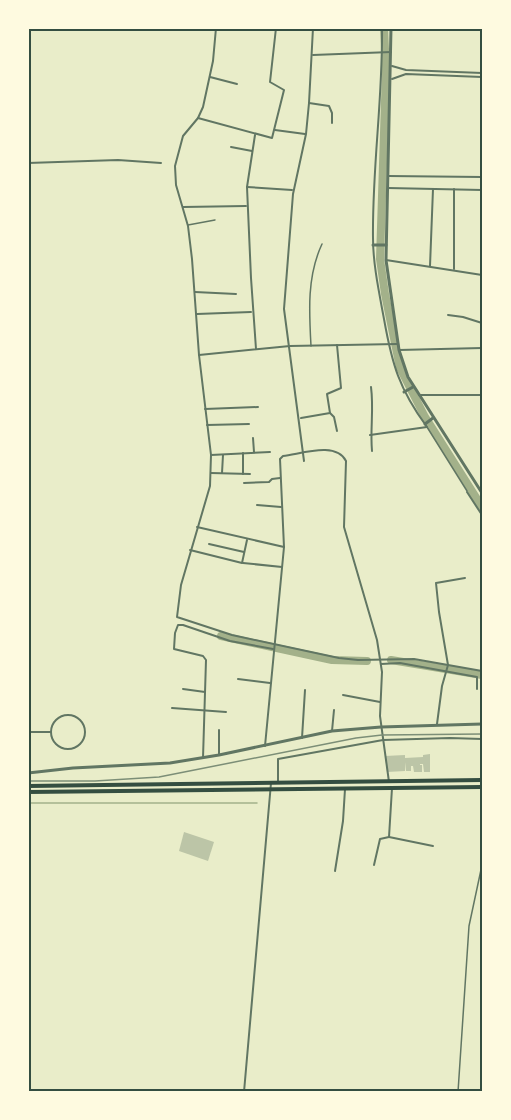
<svg xmlns="http://www.w3.org/2000/svg" width="511" height="1120" font-family="Arial,sans-serif">
	<rect width="100%" height="100%" fill="#e9edc9"/>
	<g fill="none" stroke-linecap="round" stroke-linejoin="round">
		<polyline stroke="#a3b18a" stroke-width="1.5" points="28,803 257,803"/>
		<g stroke="#a3b18a" stroke-width="8">
			<polyline points="384,28 386,70 380,259 385,294 400,368 425,417 482,507"/>
			<polyline points="221,636 332,660 367,661"/>
			<polyline points="391,660 482,675"/>
		</g>
	</g>
	<g fill="#bcc5a7">
		<polygon points="430,754 430,772 424,772 423,764 420,764 420,765 422,765 422,772 414,772 413,766 411,766 411,771 406,771 405,762 405,771 387,772 385,756 405,755 405,758 423,757 423,755"/>
		<polygon points="184,832 214,842 208,861 179,851"/>
	</g>
	<g fill="none" stroke-linecap="round" stroke-linejoin="round">
		<g stroke="#617663" stroke-width="1.5">
			<polyline points="188,225 215,220"/>
			<path d="M 311,346 C 309,311 307,276 322,244"/>
			<polyline points="427,427 467,491"/>
			<polyline points="458,1092 469,926 482,865"/>
		</g>
		<g stroke="#617663" stroke-width="2">
			<polyline points="216,28 213,61 203,107 198,118 183,136 175,166 176,185 188,226 192,259 199,355 211,455 210,486 181,585 177,617 232,635 339,658 358,660 414,659 482,671"/>
			<polyline points="313,55 391,52"/>
			<polyline points="392,66 406,70 482,73"/>
			<polyline points="210,77 237,84"/>
			<polyline points="392,79 406,74 482,77"/>
			<polyline points="309,103 329,106 332,113 332,123"/>
			<polyline points="198,118 272,138 284,90 270,82 276,28"/>
			<polyline points="275,130 305,134"/>
			<polyline points="255,135 247,187 251,278 256,349"/>
			<polyline points="231,147 252,151"/>
			<polyline points="28,163 118,160 161,163"/>
			<polyline points="388,176 482,177"/>
			<polyline points="247,187 292,190"/>
			<polyline points="388,188 482,190"/>
			<polyline points="183,207 246,206"/>
			<polyline points="386,260 482,275"/>
			<polyline points="430,266 433,189"/>
			<polyline points="454,269 454,189"/>
			<polyline points="195,292 236,294"/>
			<polyline points="197,314 251,312"/>
			<polyline points="448,315 463,317 482,323"/>
			<polyline points="399,350 482,348"/>
			<polyline points="199,355 290,346 397,344"/>
			<path d="M 371,387 C 374,410 370,429 372,451"/>
			<polyline points="419,395 482,395"/>
			<polyline points="205,409 258,407"/>
			<polyline points="301,418 330,413"/>
			<polyline points="207,425 249,424"/>
			<polyline points="337,431 334,417 330,413 327,394 341,388 337,345"/>
			<path d="M 370,435 L 427,427 C 399,389 392,364 384,319 C 379,292 373,264 373,238 C 372,168 383,98 382,28"/>
			<polyline points="253,438 254,452"/>
			<polyline points="243,453 243,474"/>
			<polyline points="211,455 270,452"/>
			<polyline points="304,461 284,309 293,194 306,134 309,103 313,28"/>
			<polyline points="211,473 250,474"/>
			<polyline points="222,473 223,455"/>
			<polyline points="244,483 269,482 272,479 280,478"/>
			<polyline points="467,492 482,515"/>
			<polyline points="257,505 281,507"/>
			<polyline points="197,527 284,547"/>
			<polyline points="209,544 244,552"/>
			<polyline points="190,550 242,563 247,540"/>
			<polyline points="243,563 282,567"/>
			<polyline points="381,664 400,663 477,677 477,689"/>
			<polyline points="238,679 270,683"/>
			<polyline points="183,689 205,692"/>
			<polyline points="343,695 380,702"/>
			<polyline points="172,708 226,712"/>
			<circle cx="68" cy="732" r="17"/>
			<polyline points="437,724 442,686 448,665 439,612 436,583 465,578"/>
			<polyline points="219,730 219,755"/>
			<polyline points="332,731 334,710"/>
			<polyline points="28,732 51,732"/>
			<polyline points="302,738 305,690"/>
			<path d="M 265,746 L 284,547 L 280,459 L 283,456 C 301,454 336,441 346,461 L 344,527 L 377,640 L 382,672 L 380,716 L 389,782"/>
			<polyline points="203,758 206,660 203,656 174,649 175,633 178,625 183,625 230,641 273,649"/>
			<polyline points="278,783 278,759 383,740 450,738 482,739"/>
			<polyline points="392,788 389,837 433,846"/>
			<polyline points="374,865 380,839 389,837"/>
			<polyline points="335,871 343,821 345,789"/>
			<polyline points="244,1092 271,783"/>
		</g>
		<g stroke="#617663" stroke-width="3">
			<polyline points="391,28 386,260 399,350 408,377 482,493"/>
			<polyline points="373,245 386,245"/>
			<polyline points="404,392 413,387"/>
			<polyline points="425,424 433,418"/>
			<polyline points="28,773 73,768 170,763 219,755 332,731 381,727 482,724"/>
		</g>
		<g stroke="#344e41" stroke-width="4">
			<polyline points="28,786 482,780"/>
			<polyline points="28,792 482,787"/>
		</g>
		<polyline stroke="#7c8e77" stroke-width="1.5" points="28,781 95,781 159,777 356,738 382,735 482,734"/>
	</g>
	<rect width="511" height="1120" fill="none" stroke="#fefae0" stroke-width="60"/>
	<rect x="30" y="30" width="451" height="1060" fill="none" stroke="#344e41" stroke-width="2"/>
</svg>
